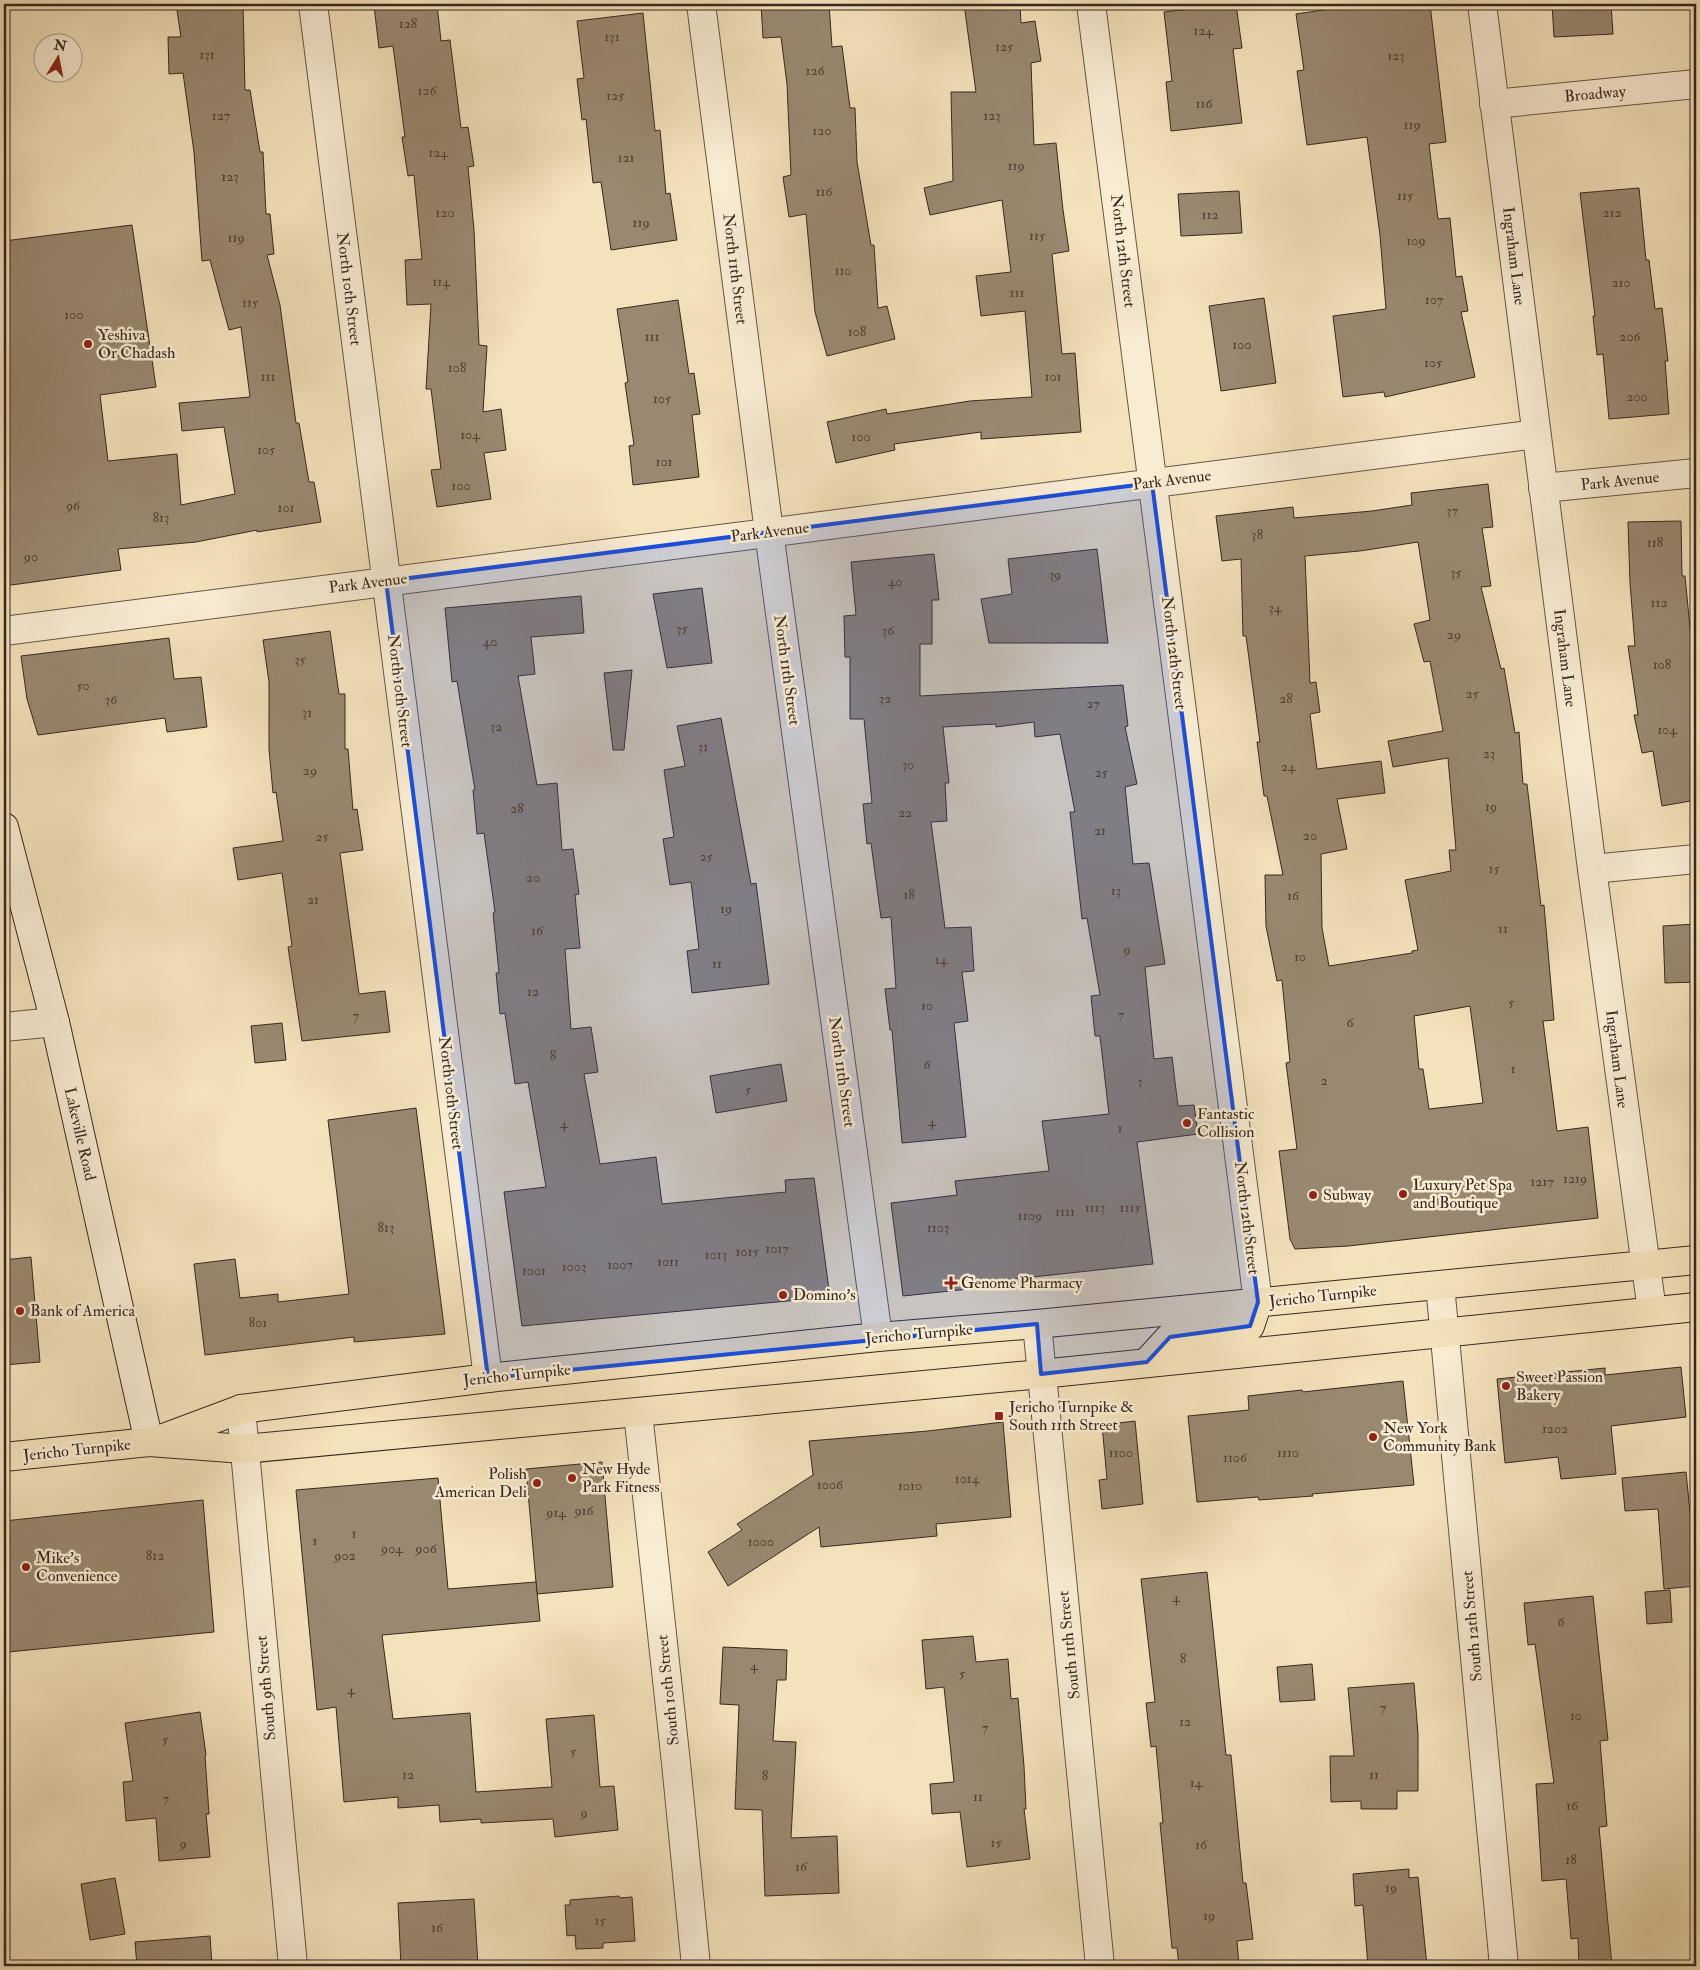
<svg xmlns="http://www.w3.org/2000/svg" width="1700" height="1970" font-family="'IM FELL Double Pica',serif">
	<rect width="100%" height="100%" fill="#f4e2bb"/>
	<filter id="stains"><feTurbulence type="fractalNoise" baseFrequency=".004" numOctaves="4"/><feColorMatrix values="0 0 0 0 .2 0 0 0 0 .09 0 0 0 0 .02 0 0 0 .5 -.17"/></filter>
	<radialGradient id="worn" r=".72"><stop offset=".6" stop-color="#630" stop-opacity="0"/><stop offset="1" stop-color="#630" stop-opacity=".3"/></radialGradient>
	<g fill="#998971" stroke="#372821" fill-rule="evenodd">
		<polygon points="176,4 243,4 245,90 250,90 260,152 263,152 266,214 270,214 274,254 267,255 280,305 296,423 299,423 309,482 314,482 321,522 257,532 257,530 196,542 118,549 121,570 4,586 4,241 132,225 156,387 100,395 108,461 177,454 181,505 235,494 224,427 182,431 179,403 250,397 241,327 229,330 210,260 202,261 194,152 183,73 169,74 168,37 181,37"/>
		<polygon points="394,4 437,4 441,41 450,40 461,128 468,127 474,166 468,167 474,230 479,345 487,346 483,412 501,409 506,450 484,453 491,499 437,507 431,470 441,469 431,389 426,389 431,304 407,305 405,260 422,259 414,175 408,176 402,137 405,137 393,46 379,48 374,6"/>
		<polygon points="761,4 829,4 832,47 842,46 850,108 855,108 857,162 871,245 874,245 878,308 887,306 895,339 827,356 815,312 806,214 789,217 783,177 791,175 787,84 781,37 763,38"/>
		<polygon points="964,4 1020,4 1021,23 1035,21 1041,61 1031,63 1034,145 1056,143 1063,210 1069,251 1052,254 1062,354 1075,353 1081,432 981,439 981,432 894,444 895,450 836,463 827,422 886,409 887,414 970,401 1032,397 1025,311 981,316 976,276 1011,272 1002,200 930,215 924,188 953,181 951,92 976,92"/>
		<polygon points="1236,4 1242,48 1233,49 1242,123 1171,131 1166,82 1172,81 1164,12"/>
		<polygon points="1351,4 1430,4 1446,142 1429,144 1438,219 1450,218 1456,277 1462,276 1468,311 1461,312 1475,377 1385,397 1384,392 1343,397 1333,316 1386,309 1380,235 1367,137 1307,145 1297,71 1304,70 1296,14 1351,6"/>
		<polygon points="1552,4 1611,4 1613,34 1554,37"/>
		<polygon points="643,13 655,131 660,130 666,194 670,193 677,240 611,250 601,182 593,183 586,119 582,120 577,79 584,78 577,21"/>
		<polygon points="1639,188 1646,260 1649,260 1655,309 1662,308 1668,361 1665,361 1669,414 1609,419 1603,354 1597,355 1593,316 1595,316 1580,193"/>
		<polygon points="1239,191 1242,233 1181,236 1178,194"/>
		<polygon points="1264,298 1276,383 1221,391 1209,306"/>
		<polygon points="678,300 689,374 694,373 700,414 692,415 699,477 633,485 629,446 634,445 625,383 628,382 617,309"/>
		<path d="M 1488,484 L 1493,527 L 1482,528 L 1491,586 L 1481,587 L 1501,669 L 1504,668 L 1515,733 L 1519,732 L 1523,784 L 1527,784 L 1541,906 L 1544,905 L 1554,1020 L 1543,1021 L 1557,1131 L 1588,1127 L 1598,1218 L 1348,1246 L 1295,1249 L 1290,1239 L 1279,1151 L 1297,1149 L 1286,1063 L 1290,1062 L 1282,980 L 1277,981 L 1266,926 L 1265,875 L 1283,875 L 1267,796 L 1264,796 L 1257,742 L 1260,742 L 1246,636 L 1243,636 L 1241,559 L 1222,561 L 1216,516 L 1293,507 L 1294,518 L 1372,511 L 1412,505 L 1411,493 ZM 1418,542 L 1430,620 L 1414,624 L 1424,662 L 1430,661 L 1443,731 L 1388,741 L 1393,767 L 1448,758 L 1456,850 L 1449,850 L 1451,871 L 1405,880 L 1418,950 L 1412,951 L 1412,953 L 1329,966 L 1322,928 L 1321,854 L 1347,849 L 1337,799 L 1385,793 L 1381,761 L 1317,769 L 1310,714 L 1320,712 L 1316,682 L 1310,683 L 1305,556 L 1360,551 ZM 1470,1006 L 1483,1103 L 1429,1109 L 1423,1069 L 1419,1069 L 1414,1016 Z"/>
		<polygon points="1681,521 1682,576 1685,576 1696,690 1696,800 1662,806 1653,751 1642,753 1634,715 1638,715 1628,646 1635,646 1630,583 1628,522"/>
		<polygon points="1097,549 1108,643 989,643 981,599 1012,594 1008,559"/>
		<polygon points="934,554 939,600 932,600 932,644 920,644 920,696 1123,685 1128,726 1125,727 1137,784 1125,787 1133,864 1149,863 1165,964 1145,967 1154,1059 1172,1057 1178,1106 1194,1105 1198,1134 1137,1142 1153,1264 968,1284 969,1289 903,1296 891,1203 957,1195 955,1181 1049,1171 1042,1121 1109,1114 1100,1036 1095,1036 1091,996 1100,995 1087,918 1082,919 1070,812 1075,812 1060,734 1035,737 1034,722 996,727 996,724 943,727 949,783 945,783 947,821 931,822 945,928 971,927 974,971 962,972 968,1021 954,1023 966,1137 902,1143 892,1030 890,1030 885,989 896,988 891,917 881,918 871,843 867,844 863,804 872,803 864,719 850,719 850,657 845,657 844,616 856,615 851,562"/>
		<polygon points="702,588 712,663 667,668 653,594"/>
		<polygon points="581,596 584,633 531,637 535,674 518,676 537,785 557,783 562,850 573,849 579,894 575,895 580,948 565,949 571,1029 591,1027 598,1072 584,1074 600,1164 656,1157 662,1204 786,1192 785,1180 814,1178 830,1297 522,1326 504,1192 546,1187 528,1082 515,1084 505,1013 500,1014 496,973 499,973 493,913 495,912 484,833 477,834 473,790 475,790 457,681 452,682 445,608"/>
		<polygon points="330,631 339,694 345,694 345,749 348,749 353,810 357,809 363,850 340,853 359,994 385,991 390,1032 302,1041 288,947 292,946 282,873 238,880 233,848 283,841 276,792 273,793 269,749 269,682 263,640"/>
		<polygon points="169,638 174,679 201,677 207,727 167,732 165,718 38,735 27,699 21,656"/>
		<polygon points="632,670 624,750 613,750 604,673"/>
		<polygon points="721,718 751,884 756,883 769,984 692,993 687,951 699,949 691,882 670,885 663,839 674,837 664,770 685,766 677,726"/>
		<polygon points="1696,924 1696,982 1665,983 1663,926"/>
		<polygon points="282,1023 286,1060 255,1063 251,1026"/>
		<polygon points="781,1064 787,1101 716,1113 710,1076"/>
		<polygon points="416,1108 445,1334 354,1342 354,1337 205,1355 194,1264 235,1259 240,1298 278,1294 278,1302 349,1294 328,1120"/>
		<polygon points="31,1257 40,1362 4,1365 4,1260"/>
		<polygon points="1681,1367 1686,1417 1611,1426 1616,1474 1561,1479 1558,1457 1505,1463 1497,1379 1605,1368 1605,1375"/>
		<polygon points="1403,1381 1414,1485 1312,1494 1313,1496 1259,1500 1258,1497 1197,1502 1188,1416 1249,1410 1248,1396 1302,1390 1303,1392"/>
		<polygon points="1135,1421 1143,1504 1102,1509 1099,1480 1107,1479 1102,1425"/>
		<polygon points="1003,1422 1011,1517 936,1524 937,1536 821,1547 819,1527 728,1586 708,1552 742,1530 737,1524 813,1475 809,1441 928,1431"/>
		<polygon points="602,1462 613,1587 537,1594 526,1469"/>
		<polygon points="1686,1472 1691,1522 1694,1522 1696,1586 1664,1589 1658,1509 1625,1511 1622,1478"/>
		<polygon points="438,1478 448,1589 536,1582 540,1621 382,1635 393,1719 470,1713 476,1792 552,1787 546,1719 594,1715 600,1787 614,1786 618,1830 555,1837 553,1819 481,1823 481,1819 440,1822 439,1805 398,1808 398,1797 344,1802 336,1707 317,1710 296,1490"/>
		<polygon points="203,1500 214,1632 8,1652 4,1635 4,1521"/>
		<polygon points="1207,1572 1226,1755 1231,1755 1243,1883 1246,1883 1253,1939 1237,1941 1239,1966 1179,1966 1177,1948 1172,1948 1160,1823 1163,1823 1156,1746 1151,1747 1146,1703 1155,1702 1141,1579"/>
		<polygon points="1670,1590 1672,1622 1647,1624 1645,1592"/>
		<polygon points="1593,1596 1608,1740 1600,1741 1607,1826 1599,1827 1612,1966 1579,1966 1578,1938 1571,1939 1566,1879 1542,1881 1536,1784 1554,1783 1535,1644 1528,1645 1524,1603"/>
		<polygon points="973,1636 976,1662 1008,1659 1011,1699 1018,1698 1024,1766 1026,1809 1024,1809 1030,1859 967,1867 960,1812 932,1814 930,1784 954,1782 944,1687 926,1689 922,1640"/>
		<polygon points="723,1647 787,1650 786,1680 777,1680 773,1741 796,1742 791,1838 837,1836 839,1893 765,1896 762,1810 735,1809 739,1705 720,1704"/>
		<polygon points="1312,1664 1315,1700 1280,1702 1277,1667"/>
		<polygon points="1414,1683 1418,1734 1418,1791 1397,1791 1397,1809 1361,1809 1361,1801 1331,1802 1330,1756 1354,1756 1348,1688"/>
		<polygon points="200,1712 206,1755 205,1756 209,1814 206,1814 210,1857 159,1861 156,1818 126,1821 123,1782 133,1781 125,1723"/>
		<polygon points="1409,1869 1409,1878 1418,1877 1427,1966 1368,1966 1363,1905 1355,1906 1353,1874"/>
		<polygon points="115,1878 125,1934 90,1940 81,1884"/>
		<polygon points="619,1896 620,1898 632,1897 635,1941 603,1943 603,1948 576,1949 575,1935 567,1936 565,1905 570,1905 570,1900"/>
		<polygon points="474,1899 478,1966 401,1966 398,1903"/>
		<polygon points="210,1936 212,1966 137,1966 135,1942"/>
	</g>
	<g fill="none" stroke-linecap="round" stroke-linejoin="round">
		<defs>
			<g id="street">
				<polyline points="313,4 488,1378"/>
				<polyline points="701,4 769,532 878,1337"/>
				<polyline points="1091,4 1258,1302"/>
				<polyline points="1482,4 1592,869 1652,1311"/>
				<polyline points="1494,104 1696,84"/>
				<polyline points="1543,488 1696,473"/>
				<polyline points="4,631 1536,434"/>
				<polyline points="1592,869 1696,859"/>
				<polyline points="4,1027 55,1022"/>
				<polyline points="1440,1285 1504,1966"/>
				<polyline points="1037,1324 1100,1966"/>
				<polyline points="241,1409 293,1966"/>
				<polyline points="638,1413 676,1763 696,1966"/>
			</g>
			<polyline id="secondary" points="4,827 55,1022 149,1442"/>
			<g id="primary">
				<polyline points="1147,1362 1170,1337 1250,1326 1258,1302"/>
				<polyline points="158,1440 241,1409 488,1378 878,1337 1037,1324 1696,1260"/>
				<polyline points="4,1457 149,1442 244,1449 1041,1374 1696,1307"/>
			</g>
		</defs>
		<use href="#street" stroke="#665648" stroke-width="30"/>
		<use href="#secondary" stroke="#372821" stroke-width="30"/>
		<use href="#primary" stroke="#372821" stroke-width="30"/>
		<use href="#street" stroke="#f8ecd3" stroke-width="28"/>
		<use href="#secondary" stroke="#f8ecd3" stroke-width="28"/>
		<use href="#primary" stroke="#f4e2bb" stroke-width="28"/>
	</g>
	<path fill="#1d4ed8" fill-opacity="0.2" stroke="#1d4ed8" stroke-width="4" stroke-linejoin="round" d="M 1152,483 L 1258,1302 L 1250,1326 L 1170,1337 L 1147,1362 L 1041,1374 L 1037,1324 L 488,1378 L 386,581 Z"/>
	<g fill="#8f2418" stroke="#f8ecd3" stroke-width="2">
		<circle cx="88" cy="344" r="5"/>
		<circle cx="1187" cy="1123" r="5"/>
		<circle cx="1403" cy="1194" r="5"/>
		<circle cx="1313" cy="1195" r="5"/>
		<path d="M948.5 1275.5h5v5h5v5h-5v5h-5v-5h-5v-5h5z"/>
		<circle cx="783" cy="1295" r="5"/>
		<circle cx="20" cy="1311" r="5"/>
		<circle cx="1506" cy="1386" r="5"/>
		<rect x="994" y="1411" width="10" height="10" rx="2.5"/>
		<circle cx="1373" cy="1437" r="5"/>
		<circle cx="572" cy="1478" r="5"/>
		<circle cx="537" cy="1483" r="5"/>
		<circle cx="26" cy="1567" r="5"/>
	</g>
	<g text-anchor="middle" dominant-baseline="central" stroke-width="5" stroke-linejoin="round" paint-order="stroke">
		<g font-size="14" fill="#504035">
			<text x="408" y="23">128</text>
			<text x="1203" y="30">124</text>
			<text x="612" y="36">131</text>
			<text x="1004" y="46">125</text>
			<text x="207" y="54">131</text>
			<text x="1396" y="55">123</text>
			<text x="815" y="70">126</text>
			<text x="427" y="90">126</text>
			<text x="615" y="95">125</text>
			<text x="1204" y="103">116</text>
			<text x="221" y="115">127</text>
			<text x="992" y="115">123</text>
			<text x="1412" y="124">119</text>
			<text x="822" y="130">120</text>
			<text x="438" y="152">124</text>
			<text x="626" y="157">121</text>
			<text x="1016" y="165">119</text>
			<text x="230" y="176">123</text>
			<text x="824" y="191">116</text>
			<text x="1405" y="195">115</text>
			<text x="445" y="212">120</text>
			<text x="1612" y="212">212</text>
			<text x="1210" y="214">112</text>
			<text x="641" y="222">119</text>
			<text x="1037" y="235">115</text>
			<text x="236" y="237">119</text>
			<text x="1416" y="240">109</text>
			<text x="843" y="270">110</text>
			<text x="441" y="281">114</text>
			<text x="1621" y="282">210</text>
			<text x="1017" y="292">111</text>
			<text x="1434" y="299">107</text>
			<text x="250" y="302">115</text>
			<text x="74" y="314">100</text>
			<text x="857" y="331">108</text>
			<text x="652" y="336">111</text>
			<text x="1630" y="336">206</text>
			<text x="1242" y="344">100</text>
			<text x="1433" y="362">105</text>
			<text x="457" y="367">108</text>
			<text x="268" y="376">111</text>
			<text x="1053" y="376">101</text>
			<text x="1637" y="396">200</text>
			<text x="662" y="398">105</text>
			<text x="470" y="434">104</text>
			<text x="861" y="436">100</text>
			<text x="266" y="449">105</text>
			<text x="664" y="461">101</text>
			<text x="461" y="485">100</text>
			<text x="73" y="505">96</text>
			<text x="286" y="507">101</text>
			<text x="1452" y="510">37</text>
			<text x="161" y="517">813</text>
			<text x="1257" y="534">38</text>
			<text x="1655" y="542">118</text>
			<text x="31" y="556">90</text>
			<text x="1456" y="572">35</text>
			<text x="1055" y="574">39</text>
			<text x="895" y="581">40</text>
			<text x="1659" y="602">112</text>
			<text x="1275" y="607">34</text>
			<text x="682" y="628">35</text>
			<text x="888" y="630">36</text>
			<text x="1454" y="634">29</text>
			<text x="490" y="641">40</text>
			<text x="300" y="659">35</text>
			<text x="1662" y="664">108</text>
			<text x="83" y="685">50</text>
			<text x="1472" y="693">25</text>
			<text x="885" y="698">32</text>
			<text x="1286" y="698">28</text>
			<text x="111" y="699">36</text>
			<text x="1093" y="703">27</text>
			<text x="307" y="712">31</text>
			<text x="496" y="726">32</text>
			<text x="1667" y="729">104</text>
			<text x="703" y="746">31</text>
			<text x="1489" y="753">23</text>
			<text x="908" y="764">30</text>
			<text x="1288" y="766">24</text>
			<text x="310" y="770">29</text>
			<text x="1101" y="772">25</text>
			<text x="1491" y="806">19</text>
			<text x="517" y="808">28</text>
			<text x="905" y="812">22</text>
			<text x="1100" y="830">21</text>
			<text x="1310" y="835">20</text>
			<text x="322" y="836">25</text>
			<text x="706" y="856">25</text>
			<text x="1494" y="868">15</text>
			<text x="533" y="877">20</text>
			<text x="1116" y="890">13</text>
			<text x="909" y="894">18</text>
			<text x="1293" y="895">16</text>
			<text x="313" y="899">21</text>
			<text x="726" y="908">19</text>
			<text x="1503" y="928">11</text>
			<text x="537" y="930">16</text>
			<text x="1127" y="949">9</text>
			<text x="1300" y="956">10</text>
			<text x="941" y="959">14</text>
			<text x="717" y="963">11</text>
			<text x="533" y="991">12</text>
			<text x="1511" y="1002">5</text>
			<text x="927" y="1005">10</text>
			<text x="1121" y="1014">7</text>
			<text x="356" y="1015">7</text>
			<text x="1350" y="1022">6</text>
			<text x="553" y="1055">8</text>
			<text x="927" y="1064">6</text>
			<text x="1513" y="1068">1</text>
			<text x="1324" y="1080">2</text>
			<text x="1140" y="1081">3</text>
			<text x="748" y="1089">5</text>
			<text x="932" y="1121">4</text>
			<text x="564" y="1123">4</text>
			<text x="1120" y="1128">1</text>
			<text x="1575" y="1178">1219</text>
			<text x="1542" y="1181">1217</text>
			<text x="1095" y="1207">1113</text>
			<text x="1130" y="1207">1115</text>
			<text x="1065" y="1211">1111</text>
			<text x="1030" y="1215">1109</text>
			<text x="386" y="1227">813</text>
			<text x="938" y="1227">1103</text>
			<text x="777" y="1248">1017</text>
			<text x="747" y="1251">1015</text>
			<text x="716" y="1254">1013</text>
			<text x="668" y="1261">1011</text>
			<text x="620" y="1264">1007</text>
			<text x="574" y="1266">1003</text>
			<text x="534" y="1270">1001</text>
			<text x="258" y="1322">801</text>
			<text x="1555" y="1428">1202</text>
			<text x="1121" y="1452">1100</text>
			<text x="1288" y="1452">1110</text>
			<text x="1235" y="1457">1106</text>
			<text x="967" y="1478">1014</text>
			<text x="830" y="1484">1006</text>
			<text x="910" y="1485">1010</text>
			<text x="584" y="1510">916</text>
			<text x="556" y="1512">914</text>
			<text x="354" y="1533">1</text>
			<text x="315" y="1540">1</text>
			<text x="761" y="1541">1000</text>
			<text x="392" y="1548">904</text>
			<text x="426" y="1548">906</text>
			<text x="155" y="1555">812</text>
			<text x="345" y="1555">902</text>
			<text x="1176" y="1597">4</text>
			<text x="1561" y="1621">6</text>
			<text x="1183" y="1658">8</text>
			<text x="754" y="1665">4</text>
			<text x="962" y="1673">5</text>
			<text x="351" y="1689">4</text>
			<text x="1383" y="1707">7</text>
			<text x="1576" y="1715">10</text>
			<text x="1185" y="1721">12</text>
			<text x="985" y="1727">7</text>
			<text x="165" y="1739">5</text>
			<text x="573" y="1751">5</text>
			<text x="408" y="1774">12</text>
			<text x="1374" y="1774">11</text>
			<text x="765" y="1775">8</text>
			<text x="1196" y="1782">14</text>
			<text x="978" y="1796">11</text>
			<text x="166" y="1798">7</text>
			<text x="1572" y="1805">16</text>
			<text x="584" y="1812">9</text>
			<text x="996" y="1842">15</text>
			<text x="183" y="1843">9</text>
			<text x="1201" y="1844">16</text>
			<text x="1571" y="1859">18</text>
			<text x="801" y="1866">16</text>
			<text x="1391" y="1887">19</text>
			<text x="1209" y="1915">19</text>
			<text x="600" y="1920">15</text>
			<text x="437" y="1927">16</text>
		</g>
		<g font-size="16" fill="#372821" stroke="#f8ecd3">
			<text transform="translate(1595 94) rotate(-5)">Broadway</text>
			<text transform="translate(1123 251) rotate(83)">North 12th Street</text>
			<text transform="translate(1514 256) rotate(83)">Ingraham Lane</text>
			<text transform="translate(735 269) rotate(83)">North 11th Street</text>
			<text transform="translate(349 289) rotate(83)">North 10th Street</text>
			<text transform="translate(1172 480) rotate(-7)">Park Avenue</text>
			<text transform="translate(1620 481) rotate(-6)">Park Avenue</text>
			<text transform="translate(770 532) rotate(-7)">Park Avenue</text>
			<text transform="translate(368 583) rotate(-7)">Park Avenue</text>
			<text transform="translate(1174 653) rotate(83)">North 12th Street</text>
			<text transform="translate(1565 658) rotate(83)">Ingraham Lane</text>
			<text transform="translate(787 670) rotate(82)">North 11th Street</text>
			<text transform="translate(400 691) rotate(83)">North 10th Street</text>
			<text transform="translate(1617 1059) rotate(83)">Ingraham Lane</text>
			<text transform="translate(842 1072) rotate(82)">North 11th Street</text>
			<text transform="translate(451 1093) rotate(83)">North 10th Street</text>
			<text transform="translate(80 1134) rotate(77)">Lakeville Road</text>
			<text transform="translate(1247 1218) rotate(83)">North 12th Street</text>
			<text transform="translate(1323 1296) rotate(-6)">Jericho Turnpike</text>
			<text transform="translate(919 1334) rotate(-5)">Jericho Turnpike</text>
			<text transform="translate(517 1375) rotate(-6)">Jericho Turnpike</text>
			<text transform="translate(77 1450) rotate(-6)">Jericho Turnpike</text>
			<text transform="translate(1472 1626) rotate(-95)">South 12th Street</text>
			<text transform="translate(1069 1645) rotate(-96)">South 11th Street</text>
			<text transform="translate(266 1688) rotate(-95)">South 9th Street</text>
			<text transform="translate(668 1690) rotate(-96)">South 10th Street</text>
		</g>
		<g font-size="16" fill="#372821" stroke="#f8ecd3" text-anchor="start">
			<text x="98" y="335">Yeshiva<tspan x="98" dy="18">Or Chadash</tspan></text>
			<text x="1197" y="1114">Fantastic<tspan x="1197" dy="18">Collision</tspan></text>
			<text x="1413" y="1185">Luxury Pet Spa<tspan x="1413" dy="18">and Boutique</tspan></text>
			<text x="1323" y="1195">Subway</text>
			<text x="961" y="1283">Genome Pharmacy</text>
			<text x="793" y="1295">Domino's</text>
			<text x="30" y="1311">Bank of America</text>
			<text x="1516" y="1377">Sweet Passion<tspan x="1516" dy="18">Bakery</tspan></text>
			<text x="1009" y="1407">Jericho Turnpike &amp;<tspan x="1009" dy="18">South 11th Street</tspan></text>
			<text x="1383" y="1428">New York<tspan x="1383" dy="18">Community Bank</tspan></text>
			<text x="582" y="1469">New Hyde<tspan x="582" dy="18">Park Fitness</tspan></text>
			<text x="527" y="1474" text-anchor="end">Polish<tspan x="527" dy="18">American Deli</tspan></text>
			<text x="36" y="1558">Mike's<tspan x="36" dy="18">Convenience</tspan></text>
		</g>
	</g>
	<rect width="1700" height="1970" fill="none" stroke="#f4e2bb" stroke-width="20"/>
	<rect x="5" y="5" width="1690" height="1960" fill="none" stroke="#372821" stroke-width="2.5"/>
	<rect x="10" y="10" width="1680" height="1950" fill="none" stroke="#372821"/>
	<g transform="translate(58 58) rotate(10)"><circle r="24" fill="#f8ecd3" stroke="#ab9e8c"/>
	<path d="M0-4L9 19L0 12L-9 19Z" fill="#8f2418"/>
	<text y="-8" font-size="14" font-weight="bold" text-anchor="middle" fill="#372821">N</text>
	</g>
	<rect width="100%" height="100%" filter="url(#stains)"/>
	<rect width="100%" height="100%" fill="url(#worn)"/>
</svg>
